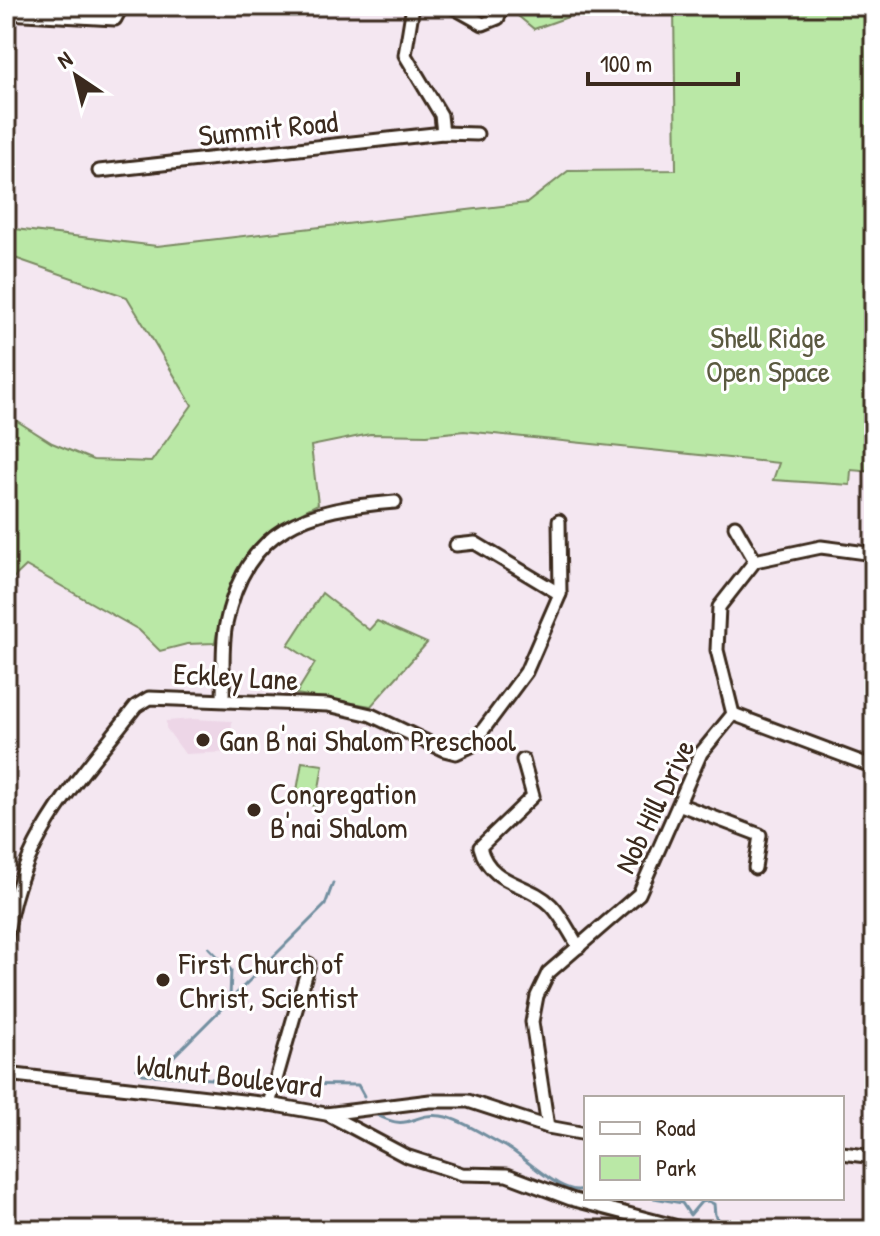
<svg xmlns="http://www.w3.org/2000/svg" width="880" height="1236" font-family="'Patrick Hand',sans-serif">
	<rect width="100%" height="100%" fill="#f4e7f1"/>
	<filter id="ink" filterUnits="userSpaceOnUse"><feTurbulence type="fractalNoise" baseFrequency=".0125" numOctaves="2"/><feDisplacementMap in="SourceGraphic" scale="16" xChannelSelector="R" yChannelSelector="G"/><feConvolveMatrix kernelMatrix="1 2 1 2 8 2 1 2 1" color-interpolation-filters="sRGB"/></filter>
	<g filter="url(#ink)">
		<polygon fill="#edd6e7" points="193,719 232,721 230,752 185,754 166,728 166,721"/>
		<g fill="#bae8a6" stroke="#7a8962" stroke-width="2">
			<polygon points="506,6 599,6 534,29"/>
			<path d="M 674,6 L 874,6 L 874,472 L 851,470 L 850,485 L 773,480 L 779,463 L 464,431 L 427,435 L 370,434 L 311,446 L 318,504 C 252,535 227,572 215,643 L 187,644 L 160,651 L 139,630 L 26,566 L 6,585 L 6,414 L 52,443 L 93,460 L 151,462 L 192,405 L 127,297 L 6,255 L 6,228 L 157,246 L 527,203 L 568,171 L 676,170 Z"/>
			<polygon points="322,593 369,630 377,621 427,643 371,706 296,694 315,663 288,645"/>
			<polygon points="302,762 323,765 316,806 295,802"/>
		</g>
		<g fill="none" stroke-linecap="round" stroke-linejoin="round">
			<g stroke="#728fa0" stroke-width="3">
				<polyline points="525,6 535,16 580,6"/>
				<polyline points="209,948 231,970 230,999"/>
				<polyline points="137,1069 143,1074 265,1083"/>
				<polyline points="155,1075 325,905 333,883"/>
				<polyline points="279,1084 358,1085 364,1096"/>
				<path d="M 377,1115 C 411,1133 411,1112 441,1116 C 461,1119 485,1136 503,1145 C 524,1155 564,1200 586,1188"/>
				<polyline points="586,1171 586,1177"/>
				<polyline points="654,1198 682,1203 690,1215 701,1202 708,1201 714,1204 715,1215 726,1230"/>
			</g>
			<defs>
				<g id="minor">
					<polyline points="413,6 405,55 441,115 443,133"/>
					<polyline points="451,6 483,24 498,18 502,6"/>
					<polyline points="6,13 115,19 122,6"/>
					<polyline points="99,171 443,133 477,134"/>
					<polyline points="735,526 755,561"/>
					<polyline points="456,545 475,543 560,594"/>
					<path d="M 223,698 C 224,674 221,647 226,624 C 246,526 307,509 395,502"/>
					<polyline points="733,714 717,650 719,607 755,561 821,547 874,554"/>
					<path d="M 523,760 L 533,796 L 480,847 C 490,886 528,882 551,905 C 562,916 570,934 579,947"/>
					<polyline points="681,805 760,835 755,868"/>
					<path d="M 6,943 C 17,841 76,783 136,706 L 149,698 L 328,705 L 371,715 L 444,750 L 456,753 L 471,746 L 526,672 L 560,594 L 559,521"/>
					<polyline points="6,1074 269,1104 326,1114 430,1101 468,1101 548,1127 586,1134"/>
					<polyline points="269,1104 309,964"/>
					<polyline points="327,1114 406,1156 462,1174 507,1175 571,1199 689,1230"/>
					<polyline points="548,1127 532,1022 537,996 548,973 639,894 701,753 733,714 874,767"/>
					<polyline points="842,1153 874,1157"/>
				</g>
			</defs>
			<use href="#minor" stroke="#3b2a1e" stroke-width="17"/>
			<use href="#minor" stroke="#fff" stroke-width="11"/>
		</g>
	</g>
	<g fill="#3b2a1e" stroke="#fff" stroke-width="3">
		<circle cx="203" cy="740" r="8"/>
		<circle cx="254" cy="810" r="8"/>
		<circle cx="163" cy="980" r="8"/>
	</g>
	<g text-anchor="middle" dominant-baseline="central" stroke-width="6" stroke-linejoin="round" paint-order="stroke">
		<g font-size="30" fill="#3b2a1e" stroke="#fff">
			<text transform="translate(268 128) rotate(-6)">Summit Road</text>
			<text transform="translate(236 676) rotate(3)">Eckley Lane</text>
			<text transform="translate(654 806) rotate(-64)">Nob Hill Drive</text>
			<text transform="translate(229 1075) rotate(7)">Walnut Boulevard</text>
		</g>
		<g font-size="30" fill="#5b5a40" stroke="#fff">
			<text x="768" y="337">Shell Ridge<tspan x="768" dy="34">Open Space</tspan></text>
		</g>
		<g font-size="30" fill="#3b2a1e" stroke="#fff" text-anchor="start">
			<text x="219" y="740">Gan B'nai Shalom Preschool</text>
			<text x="270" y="793">Congregation<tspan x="270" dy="34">B'nai Shalom</tspan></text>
			<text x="179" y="963">First Church of<tspan x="179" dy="34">Christ, Scientist</tspan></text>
		</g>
	</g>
	<rect width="880" height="1236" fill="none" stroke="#fff" stroke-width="32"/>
	<rect x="16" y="16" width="848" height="1204" fill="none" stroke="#3b2a1e" stroke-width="3" filter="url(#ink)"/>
	<rect x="584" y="1096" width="260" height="104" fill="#ffffff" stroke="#b1aaa5" stroke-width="2"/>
	<rect x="600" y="1122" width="40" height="12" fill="#ffffff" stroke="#b1aaa5" stroke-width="2"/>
	<text x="656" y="1136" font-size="24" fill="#3b2a1e">Road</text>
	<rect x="600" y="1156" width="40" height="24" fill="#bae8a6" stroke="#b1aaa5" stroke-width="2"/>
	<text x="656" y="1176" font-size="24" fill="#3b2a1e">Park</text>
	<g transform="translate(76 76) rotate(325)" stroke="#ffffff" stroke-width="6" paint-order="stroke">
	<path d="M0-6L14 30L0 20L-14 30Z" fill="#3b2a1e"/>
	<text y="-12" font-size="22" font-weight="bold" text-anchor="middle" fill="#3b2a1e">N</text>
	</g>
	<path d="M588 72v12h150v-12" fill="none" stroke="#3b2a1e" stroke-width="4"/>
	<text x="600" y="72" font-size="24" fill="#3b2a1e" stroke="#ffffff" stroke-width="6" paint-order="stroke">100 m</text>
</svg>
